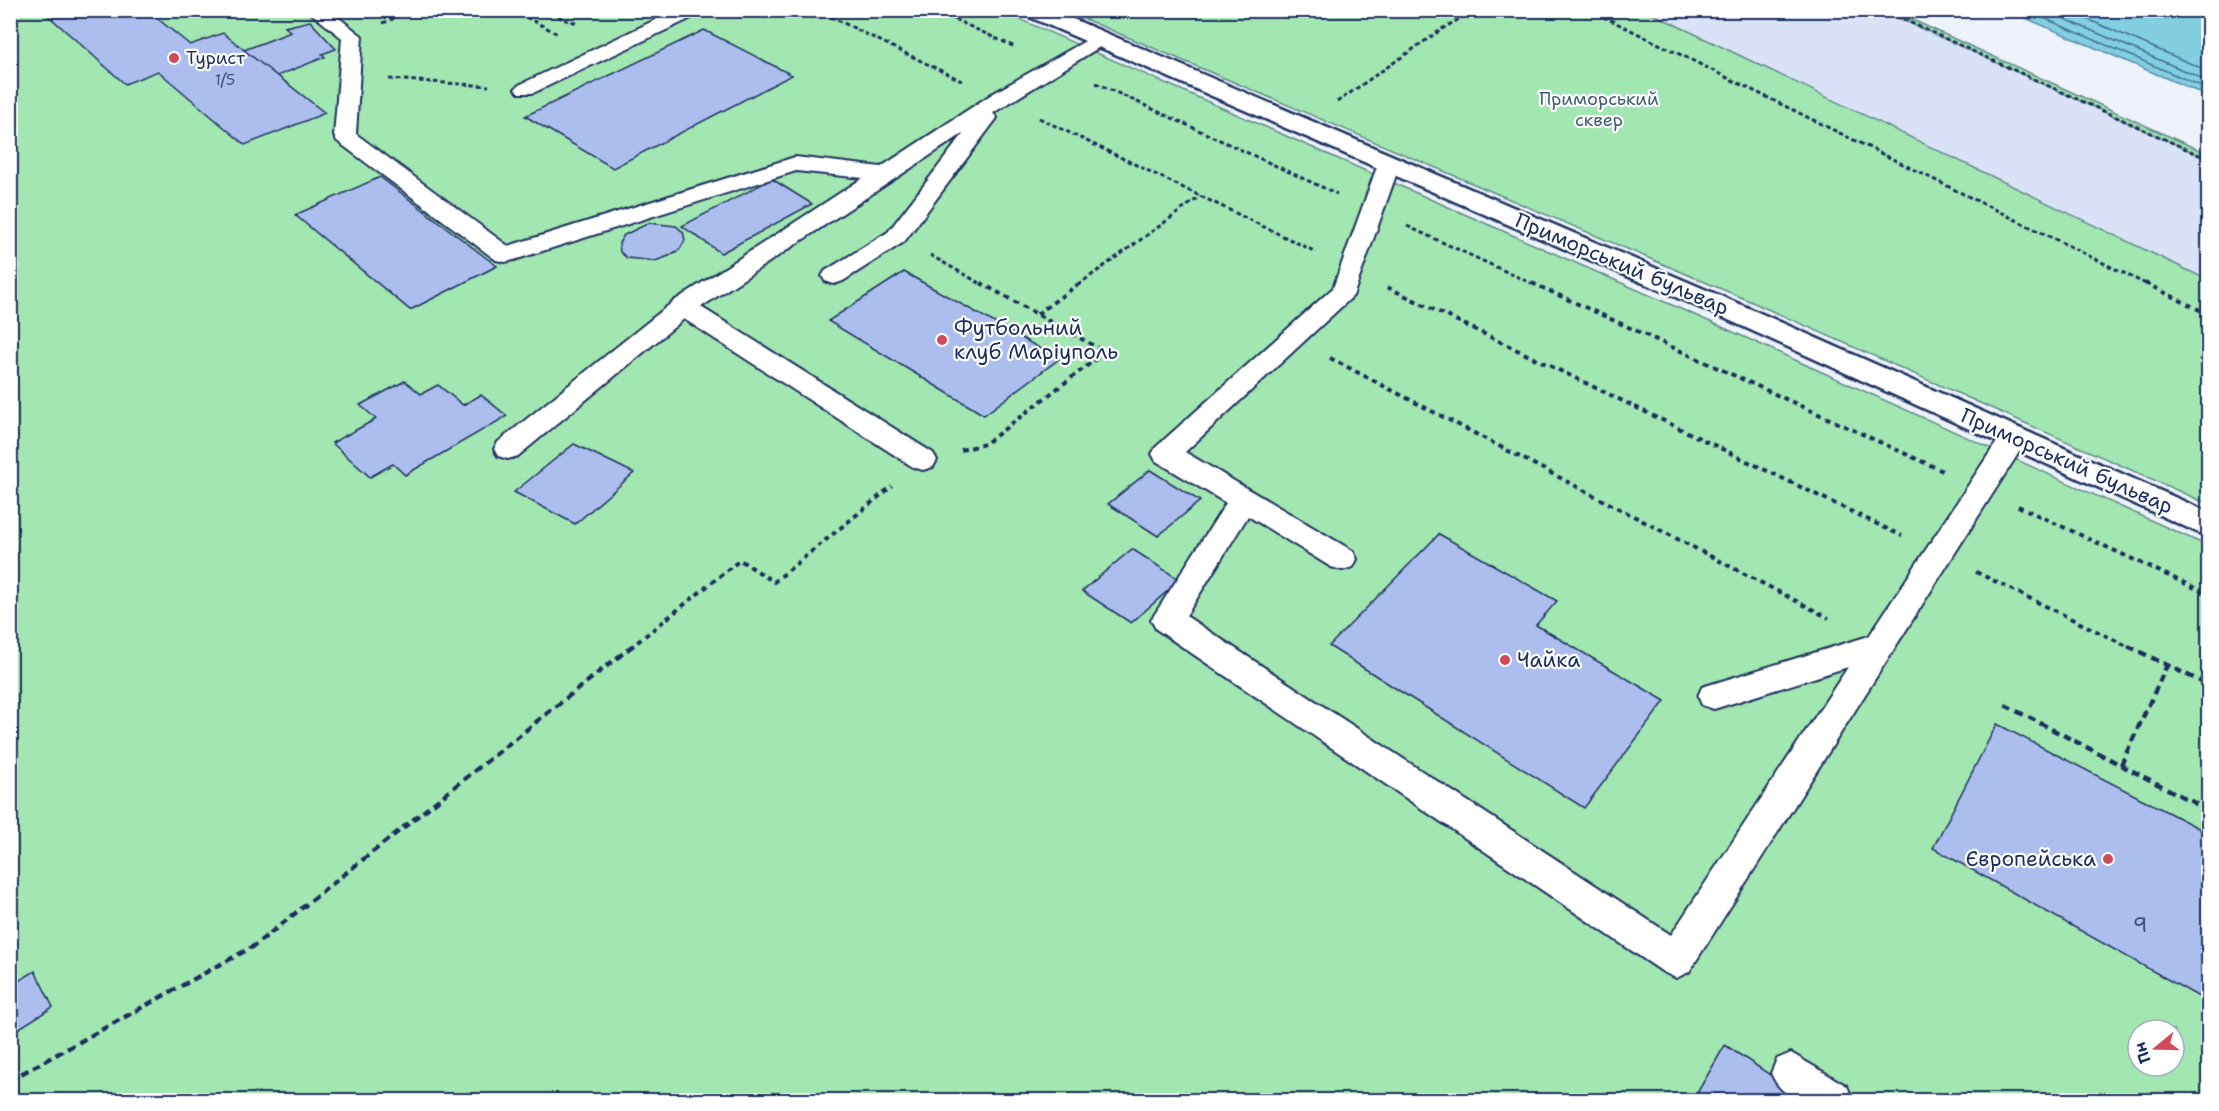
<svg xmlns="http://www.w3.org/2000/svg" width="2219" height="1111" font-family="'Shantell Sans',sans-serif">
	<rect width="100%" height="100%" fill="#eef2fb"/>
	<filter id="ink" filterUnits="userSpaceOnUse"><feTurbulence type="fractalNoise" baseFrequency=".0167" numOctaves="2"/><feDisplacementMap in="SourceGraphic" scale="12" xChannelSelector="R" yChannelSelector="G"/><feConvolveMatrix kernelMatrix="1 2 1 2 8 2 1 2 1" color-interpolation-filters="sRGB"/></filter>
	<g filter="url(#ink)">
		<polygon fill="#dae2f7" points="1647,11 1883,11 2208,159 2208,280"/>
		<g fill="#a2e6b1" stroke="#5e8a88" stroke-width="1.5" fill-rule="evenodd">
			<path d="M 10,11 L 1001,11 L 1722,327 L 2208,546 L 2208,1100 L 11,1100 ZM 2138,1030 L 2174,1030 L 2174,1066 L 2138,1066 Z"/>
			<polygon points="1066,11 1647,11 2208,280 2208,504 1745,299"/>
			<polygon points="1883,11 1893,11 2208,154 2208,159"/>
		</g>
		<polygon fill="#83cfe2" stroke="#598fad" stroke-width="1.5" points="2009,11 2208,11 2208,96"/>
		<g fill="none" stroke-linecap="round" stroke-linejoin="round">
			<g stroke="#456f93" stroke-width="1.5">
				<polyline points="2025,10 2208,89"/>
				<polyline points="2044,10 2208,81"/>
				<polyline points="2066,10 2208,71"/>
			</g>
		</g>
		<g fill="#abbeed" stroke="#1b2f5e" stroke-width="1.5">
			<polygon points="42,10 147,10 190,45 223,33 325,113 245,145 158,71 125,84"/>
			<polygon points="310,21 336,49 322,54 325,57 277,76 244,50 291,32 285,27"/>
			<polygon points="704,30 792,75 613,168 525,116"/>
			<polygon points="380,177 497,266 410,310 295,215"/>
			<polygon points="772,179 812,204 721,253 682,226"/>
			<polygon points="649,223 676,226 683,232 685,240 680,249 669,256 655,261 627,258 620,252 619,243 624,235"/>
			<polygon points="904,272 1059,359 984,415 828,321"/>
			<polygon points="405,381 421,394 438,385 463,405 481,395 507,416 405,475 393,464 370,477 332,443 376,419 360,405"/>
			<polygon points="574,444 634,473 575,524 514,492"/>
			<polygon points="1150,470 1200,501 1158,536 1108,504"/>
			<polygon points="1439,534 1557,601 1536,625 1665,701 1584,808 1329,646"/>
			<polygon points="1132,549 1180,580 1131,623 1082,591"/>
			<polygon points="1997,724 2208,833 2208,1002 1933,848"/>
			<polygon points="35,971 53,1007 10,1034 10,986"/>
			<polygon points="1725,1045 1808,1100 1693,1100"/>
		</g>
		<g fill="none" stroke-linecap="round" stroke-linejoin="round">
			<defs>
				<g id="service">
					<polygon points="307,10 329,10 362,36 356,134 508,246 795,157 881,167 992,94 1094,36 1108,36 1111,40 993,113 997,118 904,242 843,281 834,284 825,281 822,276 825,271 888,232 964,133 701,307 933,453 937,460 933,467 923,470 913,467 684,319 518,456 508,459 498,456 494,449 498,442 674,301 863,178 796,171 514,260 505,262 496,260 337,141 334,136 342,38"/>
					<polygon points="676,10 702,10 700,14 533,93 519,93 515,89 519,85"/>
					<polygon points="1389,157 1397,159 1400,164 1353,296 1185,452 1353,551 1357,559 1353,567 1342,570 1331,567 1248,516 1186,616 1671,935 1848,667 1714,709 1702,705 1698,696 1702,687 1869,636 2004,431 2014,428 2024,431 2028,438 1689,972 1676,978 1663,972 1156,629 1151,620 1226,503 1156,461 1152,454 1156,447 1333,288 1378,164 1381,159"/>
					<path d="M 1791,1053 L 1847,1086 L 1853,1100 C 1820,1100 1786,1109 1771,1073 L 1777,1059 Z"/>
				</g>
				<polygon id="tertiary" points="1023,10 1052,10 1744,306 2208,512 2208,537 1724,318 1025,15"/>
			</defs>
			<use href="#service" stroke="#1b2f5e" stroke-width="4"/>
			<use href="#tertiary" stroke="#1b2f5e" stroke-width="5"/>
			<g stroke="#1b2f5e" stroke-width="3" stroke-dasharray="4.5 3" stroke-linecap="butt">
				<polyline points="513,10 558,34"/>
				<polyline points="553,10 562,19 578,23"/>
				<polyline points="817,10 962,81"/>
				<polyline points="934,10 1015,47"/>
				<polyline points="1590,10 2148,285"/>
				<polyline points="1883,10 2208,159"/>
				<polyline points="383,23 415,10"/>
				<polyline points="389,79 489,86"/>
				<polyline points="1096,83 1337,194"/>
				<polyline points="1337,102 1445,27 1476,10"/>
				<polyline points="1039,118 1316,252"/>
				<polyline points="1407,226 1535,285"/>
				<polyline points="930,255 983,285"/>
				<polyline points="1078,285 1201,196"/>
			</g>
			<g stroke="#1b2f5e" stroke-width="4" stroke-dasharray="5 4.5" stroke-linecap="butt">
				<polyline points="1532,283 1943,471"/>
				<polyline points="2145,283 2208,314"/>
				<polyline points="1387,287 1902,536"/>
				<polyline points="1037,314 1080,283"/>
				<polyline points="1330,358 1829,618"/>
				<polyline points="961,450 985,444 1105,352 981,283"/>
				<polyline points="2018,506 2208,594"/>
				<polyline points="1976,572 2131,648"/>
				<polyline points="630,648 740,560 774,582 892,486"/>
			</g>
			<g stroke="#1b2f5e" stroke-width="4.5" stroke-dasharray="8 5" stroke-linecap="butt">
				<polyline points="2128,646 2208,685"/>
				<polyline points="2005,705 2208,810"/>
				<polyline points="2121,765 2167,665"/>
				<polyline points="10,1080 254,946 632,646"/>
			</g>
			<use href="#service" fill="#fff" fill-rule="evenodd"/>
			<use href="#tertiary" fill="#fff" fill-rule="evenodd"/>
		</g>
	</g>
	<g fill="#d1495b" stroke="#fff" stroke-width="2">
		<circle cx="174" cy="58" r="6"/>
		<circle cx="942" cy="340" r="6"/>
		<circle cx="1505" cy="660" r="6"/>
		<circle cx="2108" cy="859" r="6"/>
	</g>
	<g text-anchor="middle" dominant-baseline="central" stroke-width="4.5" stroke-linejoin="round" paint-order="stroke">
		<g font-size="15" fill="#3f5382">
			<text x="225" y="80">1/5</text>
		</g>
		<g font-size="18" fill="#1b2f5e" stroke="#fff" text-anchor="start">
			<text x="186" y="58">Турист</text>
		</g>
		<g font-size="18" fill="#3d5d73" stroke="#fff">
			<text x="1599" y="99">Приморський<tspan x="1599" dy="21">сквер</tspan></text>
		</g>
		<g font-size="21" fill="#1b2f5e" stroke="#fff">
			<text transform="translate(1622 264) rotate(23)">Приморський бульвар</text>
			<text transform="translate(2067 461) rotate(24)">Приморський бульвар</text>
		</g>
		<g font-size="21" fill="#1b2f5e" stroke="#fff" text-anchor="start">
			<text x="954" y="328">Футбольний<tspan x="954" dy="24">клуб Маріуполь</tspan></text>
			<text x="1517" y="660">Чайка</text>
			<text x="2096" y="859" text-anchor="end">Європейська</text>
		</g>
		<g font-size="21" fill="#3f5382">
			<text x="2140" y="925">9</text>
		</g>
	</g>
	<rect width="2219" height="1111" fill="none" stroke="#fff" stroke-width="36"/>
	<rect x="18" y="18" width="2183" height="1075" fill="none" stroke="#1b2f5e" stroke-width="2" filter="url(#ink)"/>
	<g transform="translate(2156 1048) rotate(251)"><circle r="28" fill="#ffffff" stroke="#a4acbf" stroke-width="1.5"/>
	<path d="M0-4.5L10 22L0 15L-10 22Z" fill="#d1495b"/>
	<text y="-9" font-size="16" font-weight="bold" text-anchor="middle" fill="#1b2f5e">Пн</text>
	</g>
</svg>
